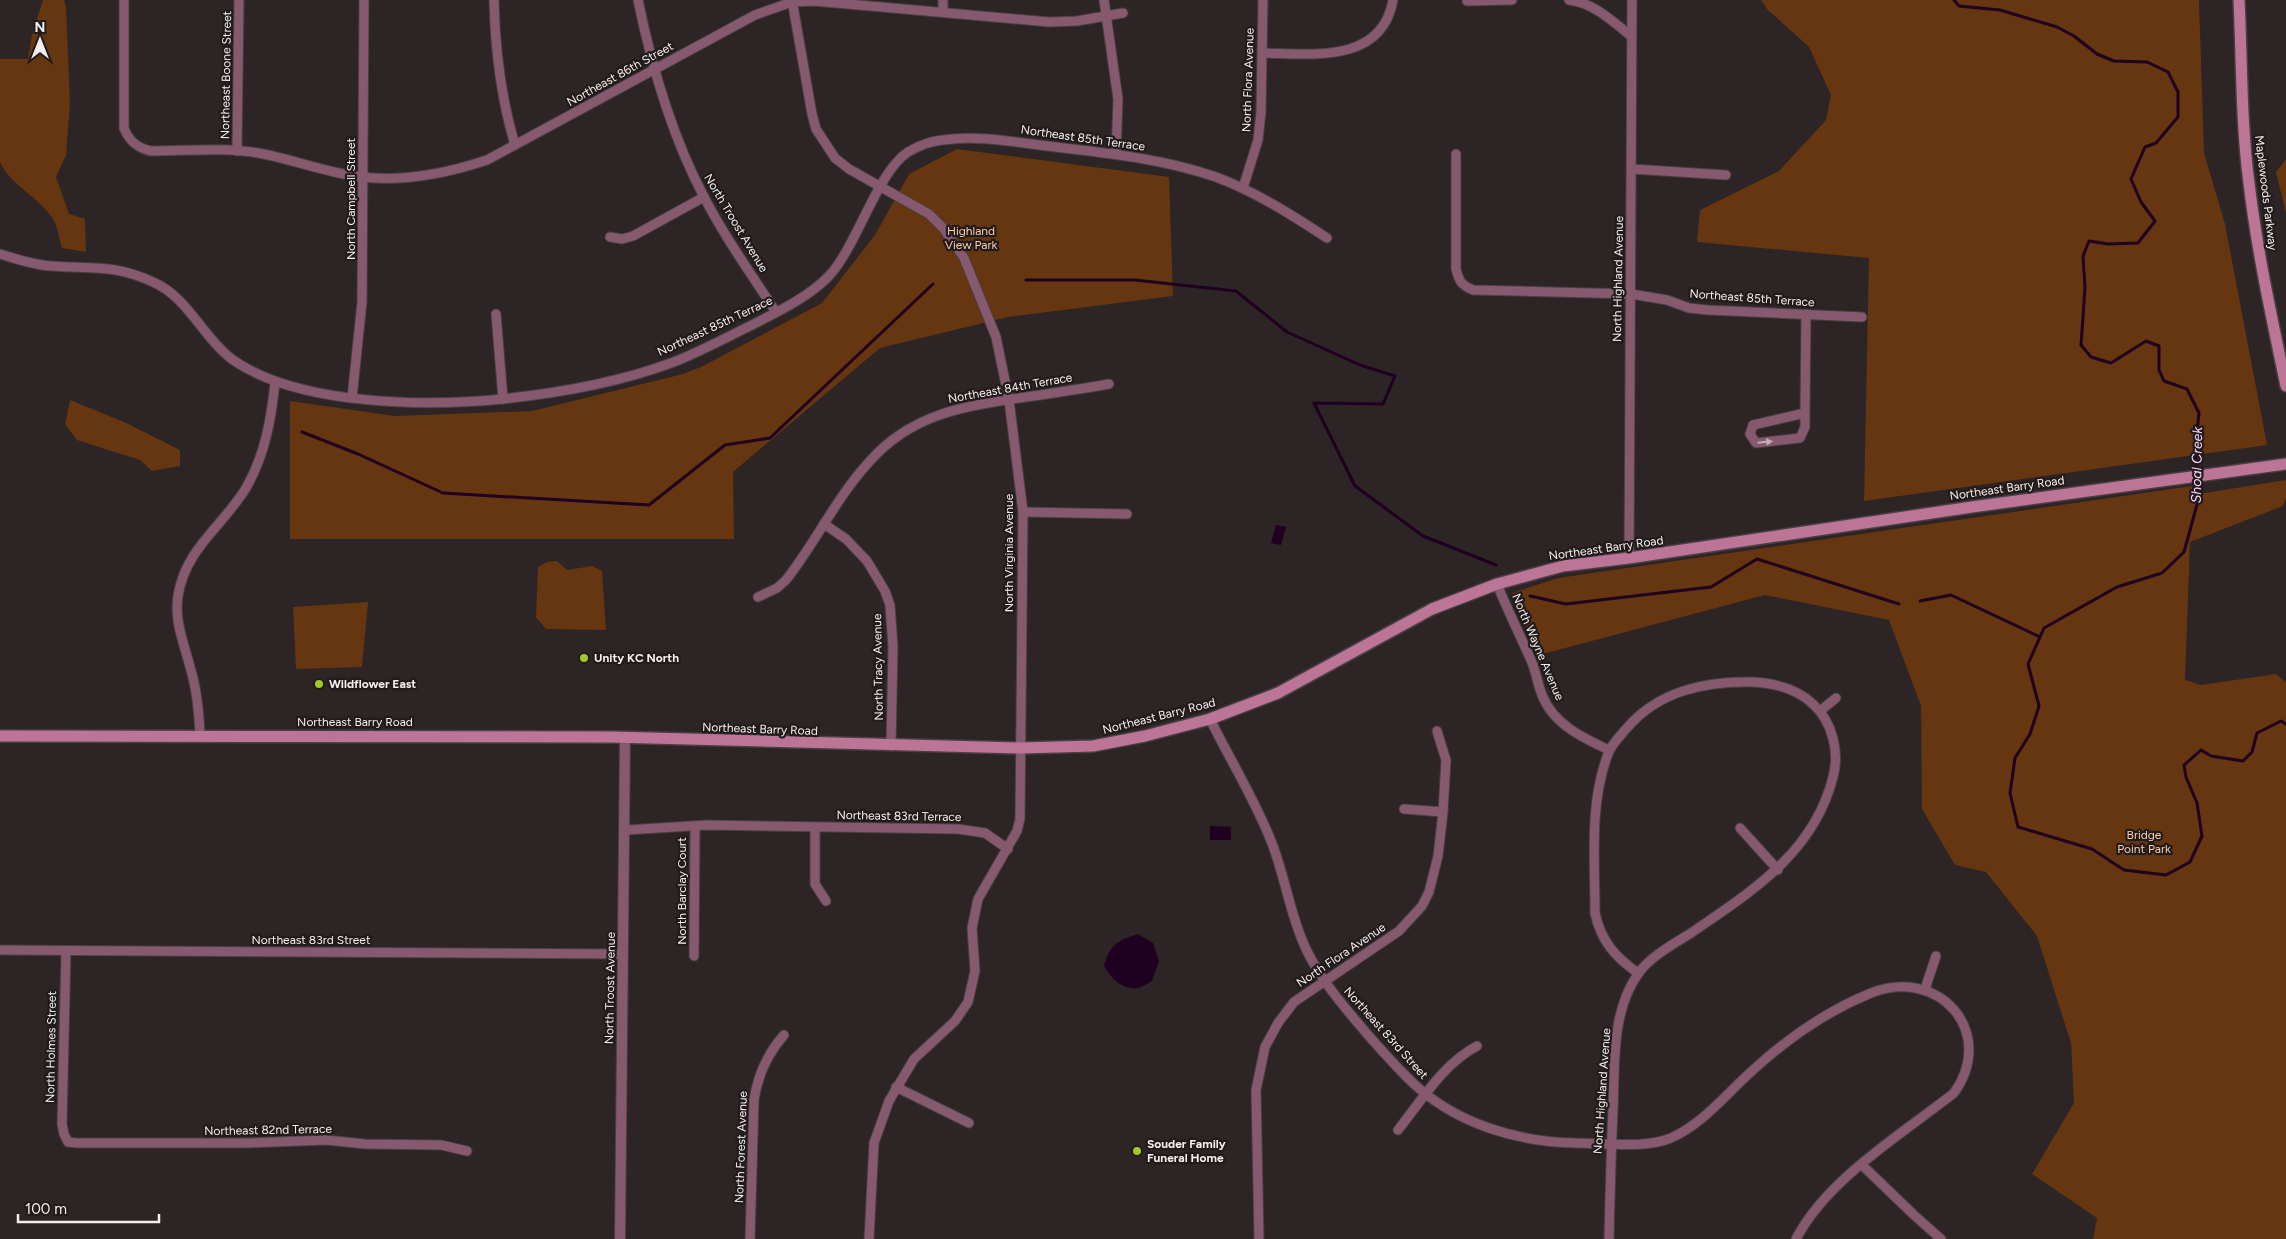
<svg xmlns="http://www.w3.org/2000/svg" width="2286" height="1239" font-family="Figtree,sans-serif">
	<rect width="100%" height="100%" fill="#2c2425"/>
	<g fill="#65360f">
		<path d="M 43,0 L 64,0 L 66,7 L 70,103 L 66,155 L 56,177 L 69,214 L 85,219 L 86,252 L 62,248 C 59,239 58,227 53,219 C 39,197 10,185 0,162 L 0,59 L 28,59 L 32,35 Z"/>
		<polygon points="1761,0 2199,0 2204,153 2225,224 2267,445 1864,501 1869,258 1697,242 1700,210 1779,171 1826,120 1831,95 1809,47 1767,9"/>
		<polygon points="957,149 1169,177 1173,296 1008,317 880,348 733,472 734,539 290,539 290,401 395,416 532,411 683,374 701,367 822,303 875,235 909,174"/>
		<polygon points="2286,159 2286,213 2276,172"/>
		<polygon points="70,400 124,422 180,450 180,466 152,471 140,460 77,440 65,424"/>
		<polygon points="2286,480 2286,499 2283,506 2190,542 2185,680 2201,685 2276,674 2286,682 2286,1239 2093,1239 2097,1218 2032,1174 2074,1103 2071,1043 2037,936 1986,872 1955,865 1922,809 1921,706 1889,620 1765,595 1539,655 1512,593 1558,578 2192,486 2192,495"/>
		<polygon points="557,561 567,570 592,566 602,571 606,630 546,629 536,617 538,567 547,562"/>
		<polygon points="368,602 362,667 296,669 293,607"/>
	</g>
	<g fill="#200020">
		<polygon points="1276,525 1286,527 1281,545 1271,543"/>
		<polygon points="1210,826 1231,827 1231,840 1210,840"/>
		<path d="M 1138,934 L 1153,943 L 1159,961 L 1152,981 C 1148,983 1141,988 1137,988 C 1122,990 1110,977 1104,966 C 1110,944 1117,941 1138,934 Z"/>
	</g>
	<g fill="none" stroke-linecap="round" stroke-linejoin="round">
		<g stroke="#200020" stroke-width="3">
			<polyline points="1954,0 1959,6 2000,10 2057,27 2074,36 2097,54 2114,61 2147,62 2168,72 2178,92 2178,117 2156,143 2145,147 2131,179 2141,202 2155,221 2138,243 2108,244 2089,241 2083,256 2085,288 2081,345 2091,357 2111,363 2146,341 2159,346 2159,370 2164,381 2187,389 2199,413 2195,450 2198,501 2184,552 2162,573 2117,587 2044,628 2028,664 2039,706 2030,734 2015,758 2010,793 2018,827 2092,849 2124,870 2166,875 2190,862 2202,836 2197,803 2186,777 2184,765 2201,750 2211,756 2243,761 2252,752 2257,733 2281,721 2286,724"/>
			<polyline points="1026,280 1135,280 1236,291 1287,332 1360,365 1395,376 1383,404 1314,403 1355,486 1423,536 1496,565"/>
			<polyline points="302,432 358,454 443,493 649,505 725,445 770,438 933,284"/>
			<polyline points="1530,596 1566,604 1711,587 1757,559 1899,604"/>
			<polyline points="1920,601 1951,595 2040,637"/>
		</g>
		<defs>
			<g id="minor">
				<path d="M 124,0 L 124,128 C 129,141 137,148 151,151 C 186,151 223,147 258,153 C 293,159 326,173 362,177 C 404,182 448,173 487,160 L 755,15 L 792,2 L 814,1 L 1049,22 L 1077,21 L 1123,13"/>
				<path d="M 494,0 C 495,49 501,98 515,145"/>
				<path d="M 638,0 C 652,68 671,134 703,195 C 724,236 751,274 776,312"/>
				<polyline points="792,0 812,114 816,129 835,158 849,169 929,214 943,228 964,258 996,337 1009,400 1023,512 1020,819 1017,831 978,899 972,928 975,971 968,1002 955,1021 914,1059 889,1101 874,1143 869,1239"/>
				<polyline points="1104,0 1118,99 1116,154"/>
				<path d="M 1569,0 C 1594,3 1612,21 1631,36"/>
				<polyline points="1467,1 1512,0"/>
				<polyline points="943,12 943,0"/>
				<path d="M 1263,53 C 1311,54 1382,64 1393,0"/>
				<polyline points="237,151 239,0"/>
				<path d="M 1456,154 L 1456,269 C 1459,281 1461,285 1473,290 L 1631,294 L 1667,300 L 1689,308 L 1708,310 L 1862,317"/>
				<polyline points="1632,169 1726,175"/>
				<polyline points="1243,188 1258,140 1261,112 1263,0"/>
				<polyline points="610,237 622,239 633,236 704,197"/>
				<path d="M 0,254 C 17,259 33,265 51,266 C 92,269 114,264 153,282 C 188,297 203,338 233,360 C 298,405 425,407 502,399 C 559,393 617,383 671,363 C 698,353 725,338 752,325 C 777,312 807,298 828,277 C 857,247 877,172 908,152 C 918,146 931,141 943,140 C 977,135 1013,142 1047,146 C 1104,153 1161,158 1216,177 C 1256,192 1292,215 1327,238"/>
				<polyline points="496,314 503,399"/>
				<polyline points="352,398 362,302 364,0"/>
				<polyline points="1805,413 1753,425 1750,434 1756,443 1800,438 1805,427 1805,413 1806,314"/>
				<polyline points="1023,512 1127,514"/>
				<polyline points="824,524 846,539 867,561 885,591 890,605 893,647 891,746"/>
				<polyline points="1629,558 1632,0"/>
				<path d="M 1497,584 C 1507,609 1519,633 1530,658 C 1536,670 1537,683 1542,695 C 1553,724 1583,738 1609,750"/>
				<path d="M 758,597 L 777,588 L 786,580 C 816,542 836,498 869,462 C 912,413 965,406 1026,397 C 1054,393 1081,389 1109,384"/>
				<polyline points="1820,711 1836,698"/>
				<path d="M 1210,719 C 1230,760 1257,803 1273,846 C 1286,881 1291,919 1308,953 C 1323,983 1346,1009 1368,1035 C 1383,1052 1398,1069 1414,1084 C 1457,1124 1518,1142 1575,1143 C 1604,1143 1645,1149 1671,1138 C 1704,1123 1726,1094 1753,1070 C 1787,1039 1829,1010 1871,993 C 1940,966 1997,1033 1954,1093 C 1902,1134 1827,1179 1796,1239"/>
				<path d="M 200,735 C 199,712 197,689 190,667 C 184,643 174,621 178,596 C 185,549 223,526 246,488 C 265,455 271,420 275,383"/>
				<polyline points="1404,809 1443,812"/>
				<polyline points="815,827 815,884 826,901"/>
				<polyline points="1740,828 1778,870"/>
				<polyline points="626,830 707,825 958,829 985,833 1008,849"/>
				<polyline points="0,950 622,954"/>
				<polyline points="66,951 62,1124 64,1134 68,1142 77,1143 248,1143 326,1140 365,1144 441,1145 467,1151"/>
				<polyline points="694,956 695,827"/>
				<polyline points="1925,989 1936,956"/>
				<polyline points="896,1087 969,1123"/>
				<path d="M 1398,1130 C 1422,1100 1443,1064 1477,1046"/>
				<polyline points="1862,1165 1914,1215 1941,1239"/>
				<path d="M 750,1239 L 754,1100 C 758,1074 767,1054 784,1035"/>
				<polyline points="1259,1239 1256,1090 1265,1047 1278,1023 1294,1002 1399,931 1422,906 1429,892 1438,856 1443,812 1446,760 1437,731"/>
				<path d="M 1609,1239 C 1610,1196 1611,1153 1613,1110 C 1615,1065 1611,1012 1638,974 C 1648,958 1675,943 1691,933 C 1752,891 1814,853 1833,777 C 1840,752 1832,722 1814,705 C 1797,688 1775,683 1752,682 C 1704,681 1658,691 1626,729 C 1620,736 1611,745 1608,754 C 1589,804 1595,860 1595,913 C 1601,941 1615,957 1638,973"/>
			</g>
			<polyline id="tertiary" points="620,1239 625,738"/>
			<g id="secondary">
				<path d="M 2239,0 C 2242,61 2241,123 2249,183 C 2257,251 2272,319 2286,386"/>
				<polyline points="0,736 612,737 1021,748 1093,746 1145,736 1210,719 1278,693 1432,609 1497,584 1563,566 1629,558 1972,507 2286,464"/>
			</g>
		</defs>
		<use href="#minor" stroke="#484041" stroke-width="11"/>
		<use href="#tertiary" stroke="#484041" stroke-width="12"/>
		<use href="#secondary" stroke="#484041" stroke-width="14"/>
		<use href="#minor" stroke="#86596e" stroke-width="9"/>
		<use href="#tertiary" stroke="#86596e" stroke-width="10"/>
		<use href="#secondary" stroke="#bc7497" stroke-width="11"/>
	</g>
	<defs><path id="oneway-solid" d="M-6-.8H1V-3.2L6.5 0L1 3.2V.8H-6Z" transform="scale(1.25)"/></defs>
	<use fill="#c2abb4" href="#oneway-solid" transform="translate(1765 442) rotate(-6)"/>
	<g fill="#a4c824" stroke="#221b1b" stroke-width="2">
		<circle cx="584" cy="658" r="5"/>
		<circle cx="319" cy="684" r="5"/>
		<circle cx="1137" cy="1151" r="5"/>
	</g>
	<g text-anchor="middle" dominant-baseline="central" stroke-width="4.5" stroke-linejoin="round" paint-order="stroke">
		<g font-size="12" fill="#f4eeee" stroke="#221b1b">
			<text transform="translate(620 74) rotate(-29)">Northeast 86th Street</text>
			<text transform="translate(226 75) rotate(-89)">Northeast Boone Street</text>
			<text transform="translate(1248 80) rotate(-88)">North Flora Avenue</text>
			<text transform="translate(1083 138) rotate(8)">Northeast 85th Terrace</text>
			<text transform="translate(2266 193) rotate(83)">Maplewoods Parkway</text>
			<text transform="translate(351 199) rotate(-90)">North Campbell Street</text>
			<text transform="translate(736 223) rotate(59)">North Troost Avenue</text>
			<text transform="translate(1618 279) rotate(-89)">North Highland Avenue</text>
			<text transform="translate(1752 298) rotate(4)">Northeast 85th Terrace</text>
			<text transform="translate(715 326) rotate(-25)">Northeast 85th Terrace</text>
			<text transform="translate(1010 388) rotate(-10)">Northeast 84th Terrace</text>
			<text transform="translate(2007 488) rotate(-8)">Northeast Barry Road</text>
			<text transform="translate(1606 548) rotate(-8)">Northeast Barry Road</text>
			<text transform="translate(1009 553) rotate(-90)">North Virginia Avenue</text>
			<text transform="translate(1538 647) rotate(67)">North Wayne Avenue</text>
			<text transform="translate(878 667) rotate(-91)">North Tracy Avenue</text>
			<text transform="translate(1159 716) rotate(-14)">Northeast Barry Road</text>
			<text x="355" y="722">Northeast Barry Road</text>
			<text transform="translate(760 729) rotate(2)">Northeast Barry Road</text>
			<text transform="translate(899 816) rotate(1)">Northeast 83rd Terrace</text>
			<text transform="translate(682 891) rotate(-90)">North Barclay Court</text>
			<text x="311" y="940">Northeast 83rd Street</text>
			<text transform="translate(1341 955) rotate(-34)">North Flora Avenue</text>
			<text transform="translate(610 988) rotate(-89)">North Troost Avenue</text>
			<text transform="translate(1386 1033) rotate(48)">Northeast 83rd Street</text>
			<text transform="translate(51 1047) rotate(-89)">North Holmes Street</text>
			<text transform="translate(1602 1091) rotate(-86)">North Highland Avenue</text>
			<text transform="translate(268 1130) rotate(-1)">Northeast 82nd Terrace</text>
			<text transform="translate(741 1147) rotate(-88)">North Forest Avenue</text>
		</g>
		<g font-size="12" fill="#fcccab" stroke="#221b1b">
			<text x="971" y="231">Highland<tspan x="971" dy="14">View Park</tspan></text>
			<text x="2144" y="835">Bridge<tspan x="2144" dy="14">Point Park</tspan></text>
		</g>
		<g font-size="12" font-weight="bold" fill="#f4eeee" stroke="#221b1b" text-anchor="start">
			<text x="594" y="658">Unity KC North</text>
			<text x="329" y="684">Wildflower East</text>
			<text x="1147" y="1144">Souder Family<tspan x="1147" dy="14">Funeral Home</tspan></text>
		</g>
		<g font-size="14" font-style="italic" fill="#ffd4fc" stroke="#221b1b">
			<text transform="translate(2197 465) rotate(-89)">Shoal Creek</text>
		</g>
	</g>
	<g transform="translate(40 40)" stroke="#221b1b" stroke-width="4" paint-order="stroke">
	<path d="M0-4L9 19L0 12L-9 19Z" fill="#f4eeee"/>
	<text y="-8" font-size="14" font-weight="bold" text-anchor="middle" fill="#f4eeee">N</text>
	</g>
	<path d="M18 1214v8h141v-8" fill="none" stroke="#f4eeee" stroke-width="2.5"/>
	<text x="25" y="1214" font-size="15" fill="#f4eeee" stroke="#221b1b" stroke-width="4" paint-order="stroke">100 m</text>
</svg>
